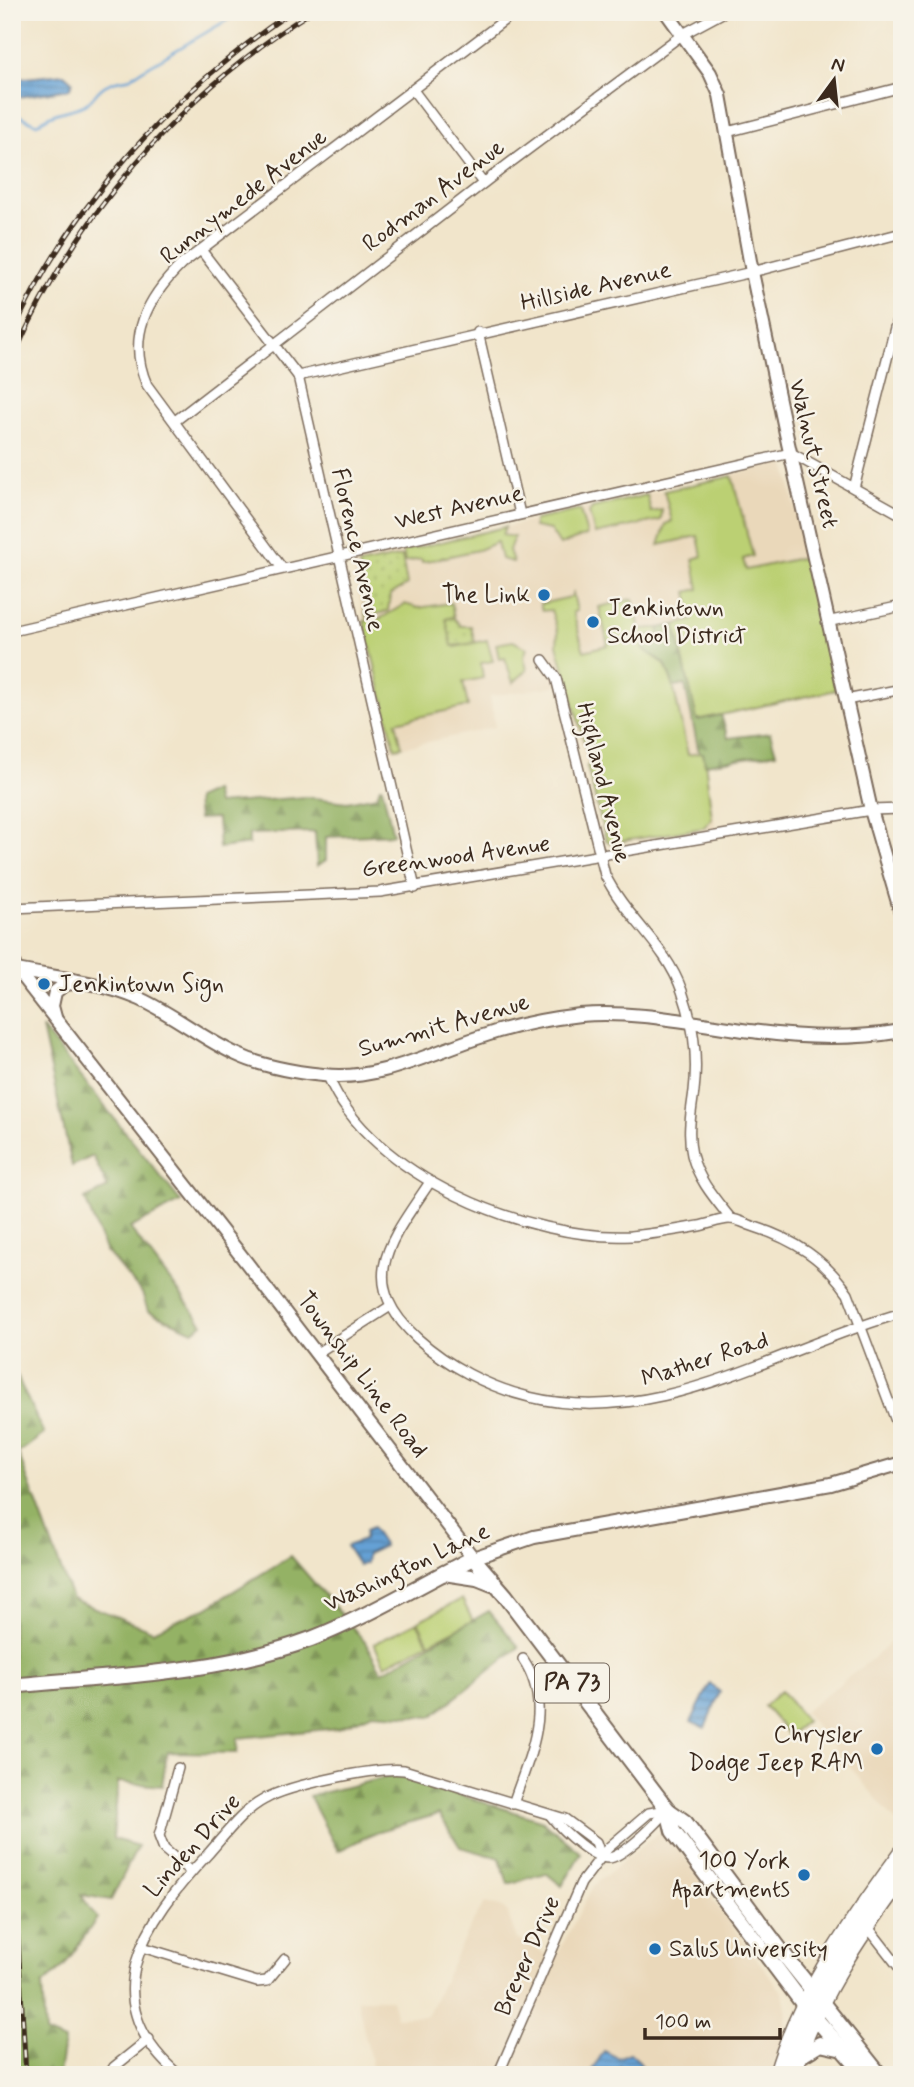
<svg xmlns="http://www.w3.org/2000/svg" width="914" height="2087" font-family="Mynerve,sans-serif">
	<defs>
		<pattern id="forest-firs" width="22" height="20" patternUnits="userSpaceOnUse" patternTransform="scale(1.75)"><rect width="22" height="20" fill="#94b265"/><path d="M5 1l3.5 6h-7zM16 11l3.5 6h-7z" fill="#7a9153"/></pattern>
		<pattern id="park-dots" width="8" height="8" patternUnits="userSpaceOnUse" patternTransform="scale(1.75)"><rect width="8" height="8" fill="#bbd073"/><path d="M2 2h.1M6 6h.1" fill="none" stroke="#a2b363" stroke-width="1.8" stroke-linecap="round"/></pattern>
		<pattern id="water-rules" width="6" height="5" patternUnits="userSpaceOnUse" patternTransform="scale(1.75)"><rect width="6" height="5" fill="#65a1d5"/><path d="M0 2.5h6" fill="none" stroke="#5483ac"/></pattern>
	</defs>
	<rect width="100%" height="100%" fill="#f7f3e8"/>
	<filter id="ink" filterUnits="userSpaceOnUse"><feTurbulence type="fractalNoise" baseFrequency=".0143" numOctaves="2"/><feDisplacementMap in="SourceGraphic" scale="14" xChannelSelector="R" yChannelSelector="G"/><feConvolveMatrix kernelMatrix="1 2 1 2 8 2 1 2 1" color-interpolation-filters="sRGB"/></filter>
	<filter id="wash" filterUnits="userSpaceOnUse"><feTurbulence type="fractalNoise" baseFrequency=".00686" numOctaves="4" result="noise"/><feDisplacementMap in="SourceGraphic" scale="28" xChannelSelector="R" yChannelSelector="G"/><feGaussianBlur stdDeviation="1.57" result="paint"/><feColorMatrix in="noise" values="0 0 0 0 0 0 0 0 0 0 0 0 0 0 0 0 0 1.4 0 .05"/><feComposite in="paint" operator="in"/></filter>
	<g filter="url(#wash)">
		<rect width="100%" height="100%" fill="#f1e5cb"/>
		<g fill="#ead8ba">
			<polygon points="785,462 837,691 825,690 697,720 716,829 608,845 566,681 551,687 490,696 495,727 392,750 352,563"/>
			<polygon points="902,1626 902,1829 804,1712 882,1651"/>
			<polygon points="660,1831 670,1836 720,1910 783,1993 787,2013 783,2038 771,2075 371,2075 372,2066 357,1999 391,1999 396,2017 427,2016 469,1928 485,1903 501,1907 507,1912 517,1939 555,1959 593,1886"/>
		</g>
		<g fill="#bbd073" stroke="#7b7d48" stroke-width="2">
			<polygon points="732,476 753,556 743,559 746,570 805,557 836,690 697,720 675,625 693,620 687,592 699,589 693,559 702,556 698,536 659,545 666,524 672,521 664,491"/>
			<polygon points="647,495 651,512 662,510 661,520 595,534 589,513 592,508"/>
			<polygon points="580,510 587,535 560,545 550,530 534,527 534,520"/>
			<polygon points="505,527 502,535 514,537 509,550 513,562 501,559 497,542 478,550 422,562 421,559 405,562 403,551"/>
			<polygon points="573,593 577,611 573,612 584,651 608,645 599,607 633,599 640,629 659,628 659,635 644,649 658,657 670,671 688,755 704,752 712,819 703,828 611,843 606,840 587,766 596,764 590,736 590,745 586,748 557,645 558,632 551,610 542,611 540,604 571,597"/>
			<polygon points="451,603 454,617 446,619 455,647 487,640 493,661 481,663 483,678 463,682 468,706 396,722 402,747 395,748 364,621 381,618 405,604 418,608"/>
			<polygon points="513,641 527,648 524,657 527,670 513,683 505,658 499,659 496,644"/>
			<polygon points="462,1599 473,1621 429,1643 418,1621"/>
			<polygon points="417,1622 428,1643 385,1665 374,1644"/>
			<polygon points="781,1691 806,1721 789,1735 764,1706"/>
		</g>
		<g fill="url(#forest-firs)" stroke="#686e42" stroke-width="2">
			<polygon points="675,625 697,720 721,715 728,738 770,733 776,753 705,764 703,753 699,753 685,685 674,687 665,664 643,649 649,635 659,635 659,628"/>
			<polygon points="380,787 382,787 393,834 326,837 326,860 317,866 315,832 249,834 249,844 219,848 217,818 198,819 196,799 214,791 217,804 306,797 347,802 377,796"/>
			<polygon points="42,1028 181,1202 130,1228 203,1324 193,1331 148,1311 142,1293 105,1250 85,1199 108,1188 93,1156 72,1166"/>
			<polygon points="12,1366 44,1434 18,1453 72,1599 153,1631 206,1608 291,1556 365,1642 382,1672 489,1611 519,1647 431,1717 373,1713 338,1728 238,1738 237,1753 167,1752 162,1786 118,1782 113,1839 138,1846 111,1900 81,1895 97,1918 64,1966 42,1985 45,2033 64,2041 59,2075 12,2075"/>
			<polygon points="396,1775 543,1821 581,1853 562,1886 546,1873 508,1884 500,1858 460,1847 439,1814 376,1832 338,1851 309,1796"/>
		</g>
		<g fill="url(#park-dots)" stroke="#7b7d48" stroke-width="2">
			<polygon points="402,556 407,585 390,595 388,611 366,617 364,604 366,601 359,565"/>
			<polygon points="453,617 461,626 471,626 475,643 452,646 446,619"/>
		</g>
		<g fill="url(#water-rules)" stroke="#50667a" stroke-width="2">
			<polygon points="64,74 73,82 69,89 12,98 12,81 16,79"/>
			<polygon points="372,1528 384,1546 367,1554 366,1563 359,1566 346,1546 364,1540 365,1531"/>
			<polygon points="710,1684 720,1692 705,1728 691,1722"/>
			<polygon points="604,2051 618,2058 630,2053 639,2061 646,2075 635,2075 620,2066 612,2075 589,2075"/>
		</g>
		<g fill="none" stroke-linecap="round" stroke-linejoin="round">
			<path stroke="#65a1d5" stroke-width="2.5" d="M 12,119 L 17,115 L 37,124 C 58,110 58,114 79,107 C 99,101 92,83 127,79 L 229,19"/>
		</g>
	</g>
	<g filter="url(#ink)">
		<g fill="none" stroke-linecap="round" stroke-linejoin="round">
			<defs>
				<g id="street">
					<polyline points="413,90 483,183"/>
					<polyline points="727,132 902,87"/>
					<polyline points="201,250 298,376 415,888"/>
					<polyline points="478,332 520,514"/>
					<polyline points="298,376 752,272 902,233"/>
					<polyline points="175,421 507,165 683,34 724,12"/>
					<polyline points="854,488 899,312"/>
					<path d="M 282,568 L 147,385 C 126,337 147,298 182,264 L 515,12"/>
					<polyline points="831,621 902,606"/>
					<polyline points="12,631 791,453 902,515"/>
					<path d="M 543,660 L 556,678 L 605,875 C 626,918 666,945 682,991 C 693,1022 698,1058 694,1091 C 691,1113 687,1133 692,1155 C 698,1180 716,1200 731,1219"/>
					<polyline points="846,700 902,689"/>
					<polyline points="12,908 380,892 871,810 902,809"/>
					<polyline points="12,945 17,970"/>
					<path d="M 328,1076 C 369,1176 529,1241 631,1236 C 654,1234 677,1230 699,1226 C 709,1224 721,1219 730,1219 C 738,1219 748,1225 755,1227 C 795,1240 824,1259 848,1293 L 902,1437"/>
					<path d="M 430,1182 C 392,1239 354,1280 417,1338 C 448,1366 488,1387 529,1397 C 661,1429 779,1347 902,1313"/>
					<polyline points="317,1353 389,1307"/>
					<polyline points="178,1768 159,1836 164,1849 191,1872"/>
					<path d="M 513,1804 C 529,1756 555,1707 523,1659"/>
					<path d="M 551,1816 C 561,1829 596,1864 613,1857 C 629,1851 657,1823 668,1810"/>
					<polyline points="867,1926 902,1971"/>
					<polyline points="142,1947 257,1982 267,1981 285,1959"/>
					<polyline points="109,2075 114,2067 149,2039"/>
					<path d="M 179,2075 C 90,2000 145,1921 208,1854 C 225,1835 242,1811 265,1799 C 289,1785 377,1767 404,1770 L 565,1819 L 596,1842 L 601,1857"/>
					<polyline points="498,2075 581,1883 608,1848 649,1813 668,1810"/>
				</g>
				<g id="secondary">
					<polyline points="666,12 710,73 720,95 752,272 788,443 871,810 902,916"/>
					<path d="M 16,970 C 57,978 101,982 140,999 C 173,1014 203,1039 236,1054 C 263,1067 294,1072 323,1075 C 375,1082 429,1054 477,1038 C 510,1026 545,1019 580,1015 C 641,1010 699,1025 759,1032 C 805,1038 856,1039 902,1031"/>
					<polyline points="17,970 246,1262 473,1558 534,1537 831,1484 902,1463"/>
					<polyline points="55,1017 52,1006 55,992 65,984 74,983"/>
				</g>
				<g id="primary">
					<polyline points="444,1573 477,1578 492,1584"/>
					<path d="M 12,1686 C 111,1676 217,1674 311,1639 C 367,1617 419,1585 473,1558 L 505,1595 L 668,1810 L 685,1822 L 788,1960 L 880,2075"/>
					<polyline points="668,1810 673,1831 804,2005 865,2075"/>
					<polyline points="797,2058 820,2044 843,2049"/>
				</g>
				<g id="highway">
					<path d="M 777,2075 C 801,1992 852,1922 902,1853"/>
					<path d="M 792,2075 C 814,2001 857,1938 902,1877"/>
				</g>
			</defs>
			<use href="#street" stroke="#7b6b5b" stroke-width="12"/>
			<use href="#secondary" stroke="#7b6b5b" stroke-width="16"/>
			<use href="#primary" stroke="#7b6b5b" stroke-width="18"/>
			<use href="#highway" stroke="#7b6b5b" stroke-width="19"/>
			<use href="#street" stroke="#fff" stroke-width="9"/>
			<use href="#secondary" stroke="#fff" stroke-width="12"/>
			<use href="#primary" stroke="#fff" stroke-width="14"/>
			<use href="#highway" stroke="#fff" stroke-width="16"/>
			<defs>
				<g id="rail">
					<path d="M 12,334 C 72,203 172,93 291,12"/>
					<path d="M 12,360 C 74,218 179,95 311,12"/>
					<polyline points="12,1842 26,2075"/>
				</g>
			</defs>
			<use href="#rail" stroke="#3b2a1e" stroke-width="5"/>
			<use href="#rail" stroke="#f7f3e8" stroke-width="2.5" stroke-dasharray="8" stroke-linecap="butt"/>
		</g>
	</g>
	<g fill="#1f6fb2" stroke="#f7f3e8" stroke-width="2.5">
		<circle cx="544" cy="595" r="7"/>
		<circle cx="593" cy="622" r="7"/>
		<circle cx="44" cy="984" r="7"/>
		<circle cx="877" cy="1749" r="7"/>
		<circle cx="804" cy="1875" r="7"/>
		<circle cx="655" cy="1949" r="7"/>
	</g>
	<g text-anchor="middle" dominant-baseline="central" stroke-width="5" stroke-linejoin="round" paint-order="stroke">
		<rect fill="#f7f3e8" stroke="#73665b" stroke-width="2" x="535" y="1663.5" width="74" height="39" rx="5"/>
		<g font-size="23" font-weight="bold" fill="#3b2a1e">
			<text x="572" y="1683">PA 73</text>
		</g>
		<g font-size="24" fill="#3b2a1e" stroke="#f7f3e8">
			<text transform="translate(434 196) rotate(-37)">Rodman Avenue</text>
			<text transform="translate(244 197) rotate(-38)">Runnymede Avenue</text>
			<text transform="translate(596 287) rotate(-13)">Hillside Avenue</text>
			<text transform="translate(813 454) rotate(77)">Walnut Street</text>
			<text transform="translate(459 508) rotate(-13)">West Avenue</text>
			<text transform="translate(357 550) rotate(77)">Florence Avenue</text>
			<text transform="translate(603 783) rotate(76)">Highland Avenue</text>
			<text transform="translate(456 857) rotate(-8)">Greenwood Avenue</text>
			<text transform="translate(444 1026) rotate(-16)">Summit Avenue</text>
			<text transform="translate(705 1360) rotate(-18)">Mather Road</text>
			<text transform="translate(362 1375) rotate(53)">Township Line Road</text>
			<text transform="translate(407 1568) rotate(-25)">Washington Lane</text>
			<text transform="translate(193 1846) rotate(-48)">Linden Drive</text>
			<text transform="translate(528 1956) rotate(-66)">Breyer Drive</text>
		</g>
		<g font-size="24" fill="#3b2a1e" stroke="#f7f3e8" text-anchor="end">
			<text x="530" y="595">The Link</text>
			<text x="607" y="608" text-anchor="start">Jenkintown<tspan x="607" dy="28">School District</tspan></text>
			<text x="58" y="984" text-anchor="start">Jenkintown Sign</text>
			<text x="863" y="1735">Chrysler<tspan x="863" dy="28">Dodge Jeep RAM</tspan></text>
			<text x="790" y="1861">100 York<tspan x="790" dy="28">Apartments</tspan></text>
			<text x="669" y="1949" text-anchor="start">Salus University</text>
		</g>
	</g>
	<rect width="914" height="2087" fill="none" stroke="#f7f3e8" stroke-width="42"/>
	<g transform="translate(834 80) rotate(15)" stroke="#f7f3e8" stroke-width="5" paint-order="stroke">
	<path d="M0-5L12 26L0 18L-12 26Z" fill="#3b2a1e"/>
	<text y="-10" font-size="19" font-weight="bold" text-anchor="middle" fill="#3b2a1e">N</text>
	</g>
	<path d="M645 2028v10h135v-10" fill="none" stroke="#3b2a1e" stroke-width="3.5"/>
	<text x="655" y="2028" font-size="21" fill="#3b2a1e" stroke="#f7f3e8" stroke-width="5" paint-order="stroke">100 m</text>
</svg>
